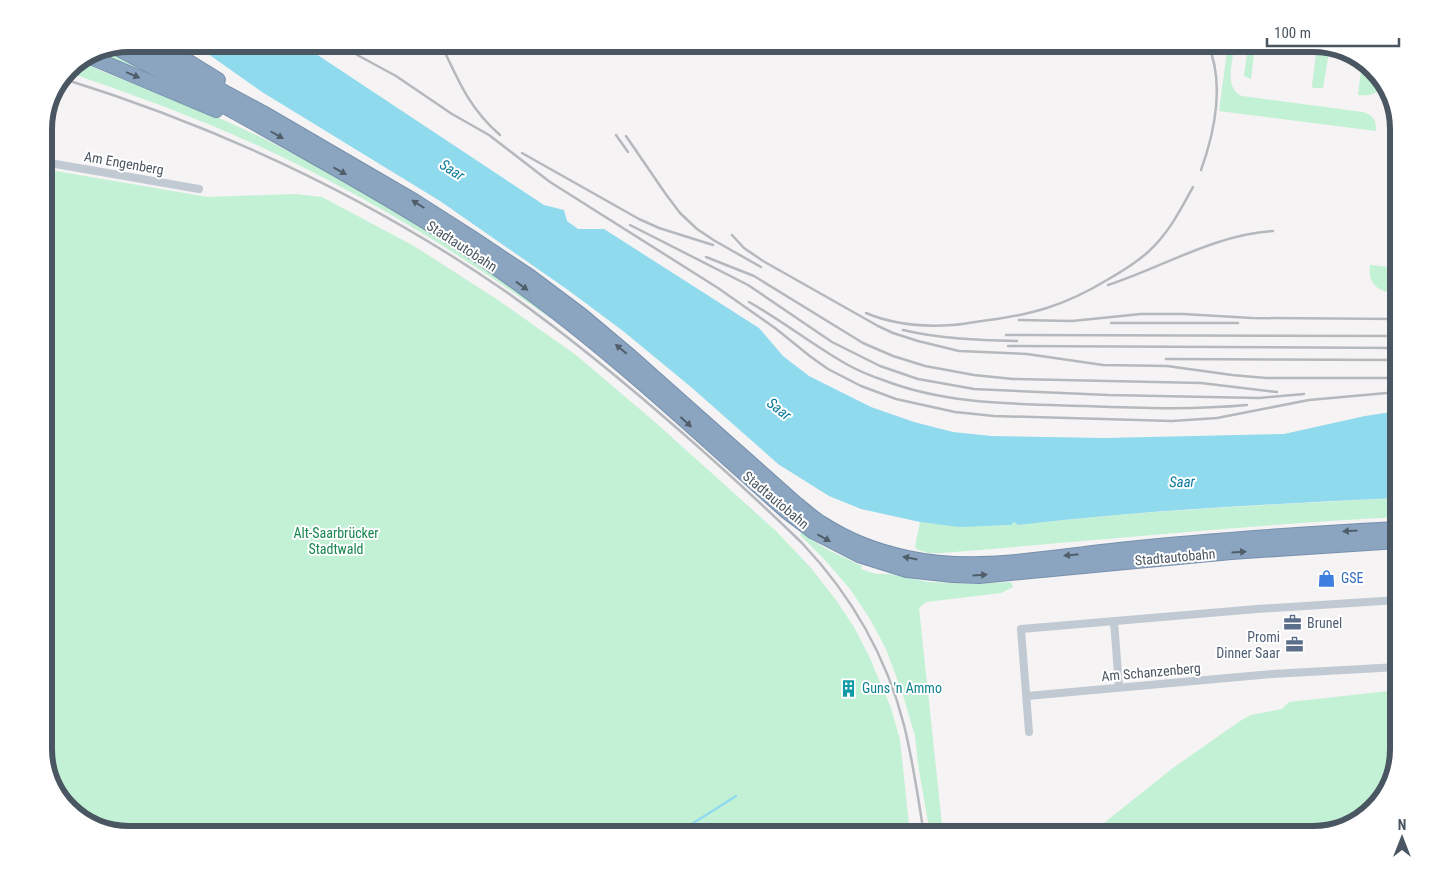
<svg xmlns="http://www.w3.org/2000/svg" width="1442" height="878" font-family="'Roboto Condensed',sans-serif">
	<rect width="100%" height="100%" fill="#f5f3f3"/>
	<g fill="#c3f1d5">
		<path d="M 1228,44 L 1235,44 C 1233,60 1223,88 1242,96 L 1363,112 C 1374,116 1376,120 1376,131 L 1219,111 Z"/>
		<polygon points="1317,45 1323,47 1323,51 1329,52 1323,88 1313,88 1312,86"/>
		<polygon points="105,49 110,51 158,75 157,78 93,53 97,50"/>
		<polygon points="1247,53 1254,54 1251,79 1244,76"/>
		<path d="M 82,61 L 99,70 L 217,117 L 265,139 L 344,181 L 406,217 L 462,252 L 553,316 L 550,318 C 445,243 333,176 213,126 C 165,106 116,89 68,72 L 69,69 Z"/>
		<path d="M 1362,62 L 1382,82 C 1379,95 1370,96 1358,95 Z"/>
		<polygon points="44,169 208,197 295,194 322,197 414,246 498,300 576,355 656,423 776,531 811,568 836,600 854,627 869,656 891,708 900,740 910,834 130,834 87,823 55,791 44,754"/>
		<path d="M 1370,265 L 1398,268 L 1398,294 C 1378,291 1368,286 1370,265 Z"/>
		<path d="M 1398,498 L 1398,517 C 1245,525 1093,541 941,553 L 929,553 L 918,550 L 915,547 L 920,522 C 951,526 980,527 1011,525 L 1014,522 L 1018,525 C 1144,510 1271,505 1398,498 Z"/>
		<polygon points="802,533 826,549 862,566 861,569 876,574 889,574 928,582 975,584 1011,582 1013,587 1001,593 926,602 919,608 943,834 930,834 918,764 915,736 902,692 886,649 870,619 850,589 824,559 800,535"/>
		<polygon points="1398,690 1398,748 1387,791 1355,823 1312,834 1090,834 1173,768 1240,721 1251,715 1282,709 1289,702"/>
	</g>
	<path fill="#90daee" d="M 189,44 L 301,44 L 544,205 L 564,210 L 567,221 L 578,229 L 604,229 L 759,328 L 783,356 L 809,376 L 871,407 L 914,422 L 953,432 L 991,436 L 1105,438 L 1284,434 L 1365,416 L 1398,411 L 1398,498 C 1271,504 1144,510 1018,525 L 1014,522 L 1011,525 L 959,527 L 920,522 L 861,509 L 829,496 L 778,464 L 691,387 L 623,331 L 568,290 L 440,201 L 262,92 L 211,56 Z"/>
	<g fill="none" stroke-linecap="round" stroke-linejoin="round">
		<polyline stroke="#90daee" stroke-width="2.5" points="676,834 736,796"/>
		<defs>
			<g id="highway">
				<path d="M 135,44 L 263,113 L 414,201 L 472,238 L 529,276 L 581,315 L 631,357 L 794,502 C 803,509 811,517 821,523 C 847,540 878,552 908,558 C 976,573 1051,557 1119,550 C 1212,540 1305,534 1398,529"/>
				<polyline points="160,44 218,80"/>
				<path d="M 115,47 C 183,83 250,120 317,158 C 388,198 458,239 523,287 C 616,355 700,434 786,511 L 814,532 L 859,555 L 907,570 L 953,575 L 979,576 L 1231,552 L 1398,541"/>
				<polyline points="88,56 216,110"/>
			</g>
		</defs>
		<use href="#highway" stroke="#7690ad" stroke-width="16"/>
		<g stroke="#c1cad2" stroke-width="8">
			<polyline points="44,162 199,189"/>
			<polyline points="1114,621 1119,687"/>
			<polyline points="1027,696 1272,674 1398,667"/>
			<polyline points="1029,732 1021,629 1257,609 1398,600"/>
		</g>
		<use href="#highway" stroke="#8ba5c1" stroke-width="14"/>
		<g stroke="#b5b8bd" stroke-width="2.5">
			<polyline points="337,44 396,76 452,114 489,135 550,182 718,288 775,328 811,357 828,369 861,386 896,399 955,412 994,416 1172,421 1217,418 1309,400 1398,392"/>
			<path d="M 441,44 C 458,80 469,108 500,135"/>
			<path d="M 64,79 C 221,128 370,198 505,291 C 572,338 634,390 695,444 C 731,476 767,509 802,543 C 851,595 886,655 904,725 C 913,761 918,798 924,834"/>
			<polyline points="616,135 628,152"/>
			<polyline points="626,136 665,193 680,213 697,229 715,241 761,267"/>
			<polyline points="522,153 639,219 659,228 713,245"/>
			<path d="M 1201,170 C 1214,134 1223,89 1211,52"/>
			<polyline points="630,225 748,285 832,342 880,366 918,379 974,389 1108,395 1259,398 1304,394"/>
			<polyline points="732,235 744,248 763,261 878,326 893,333 918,341 959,351 1027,354 1103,365 1167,366 1232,375 1266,378 1398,378"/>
			<polyline points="706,257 754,276 863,343 893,356 925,366 974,375 1013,379 1201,383 1277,392"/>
			<path d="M 1108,285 C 1163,267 1214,235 1273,231"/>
			<path d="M 749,302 C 783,321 814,346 848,365 C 859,371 871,376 883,380 C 947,405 1017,404 1085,406 C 1139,408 1193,410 1247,405"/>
			<path d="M 866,313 C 892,324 924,327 952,325 C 962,325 972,322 982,321 C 1031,315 1064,306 1107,280 C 1121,272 1136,263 1148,252 C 1168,234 1180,211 1193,187"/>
			<polyline points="1019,320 1072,321 1141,314 1183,314 1252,318 1398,319"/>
			<polyline points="1111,323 1238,323"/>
			<path d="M 903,330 C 941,339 978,340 1017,341"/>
			<polyline points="1006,335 1398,336"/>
			<polyline points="1008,346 1398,348"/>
			<polyline points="1166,359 1398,360"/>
		</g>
	</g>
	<defs><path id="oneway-solid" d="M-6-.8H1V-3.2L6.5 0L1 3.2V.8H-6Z" transform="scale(1.25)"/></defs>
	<g fill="#505e6b">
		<use href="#oneway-solid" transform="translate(133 75) rotate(23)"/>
		<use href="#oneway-solid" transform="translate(277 135) rotate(30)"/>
		<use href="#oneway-solid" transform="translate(340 171) rotate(29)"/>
		<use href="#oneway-solid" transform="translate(418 204) rotate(-148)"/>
		<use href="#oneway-solid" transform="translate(522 286) rotate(36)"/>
		<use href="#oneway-solid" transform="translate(621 349) rotate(-140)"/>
		<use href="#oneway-solid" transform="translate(686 422) rotate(42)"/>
		<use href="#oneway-solid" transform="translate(1350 531) rotate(177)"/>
		<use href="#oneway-solid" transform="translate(824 538) rotate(29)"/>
		<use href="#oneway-solid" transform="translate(1239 552) rotate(-4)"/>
		<use href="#oneway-solid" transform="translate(1071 555) rotate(174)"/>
		<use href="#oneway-solid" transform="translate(910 558) rotate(-169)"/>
		<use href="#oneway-solid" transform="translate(980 575) rotate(-3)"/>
	</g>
	<defs>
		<symbol id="shop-bare" viewBox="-9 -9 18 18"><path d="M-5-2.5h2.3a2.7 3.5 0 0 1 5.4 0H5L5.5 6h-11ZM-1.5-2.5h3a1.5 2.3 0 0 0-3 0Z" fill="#3f7fe0" stroke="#fff" stroke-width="2.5" paint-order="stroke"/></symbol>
		<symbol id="office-bare" viewBox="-9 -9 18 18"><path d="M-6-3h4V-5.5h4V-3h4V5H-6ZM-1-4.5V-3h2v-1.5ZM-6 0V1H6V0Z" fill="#5c6f8a" stroke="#fff" stroke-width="2.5" paint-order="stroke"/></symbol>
		<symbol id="building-bare" viewBox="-9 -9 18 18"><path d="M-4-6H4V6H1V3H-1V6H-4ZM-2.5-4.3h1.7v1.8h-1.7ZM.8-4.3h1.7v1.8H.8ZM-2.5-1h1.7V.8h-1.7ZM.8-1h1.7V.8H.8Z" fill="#0f9aa8" stroke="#fff" stroke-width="2.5" paint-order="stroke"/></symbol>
	</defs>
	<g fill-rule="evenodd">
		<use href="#shop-bare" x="1314" y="566" width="25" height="25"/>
		<use href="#office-bare" x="1280" y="610" width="25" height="25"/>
		<use href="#office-bare" x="1282" y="632" width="25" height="25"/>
		<use href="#building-bare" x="836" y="676" width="25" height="25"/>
	</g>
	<g text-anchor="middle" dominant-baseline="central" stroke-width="4" stroke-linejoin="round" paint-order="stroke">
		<g font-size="14" fill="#4a5661" stroke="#fff">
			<text transform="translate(124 163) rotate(10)">Am Engenberg</text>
			<text transform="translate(462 246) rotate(33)">Stadtautobahn</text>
			<text transform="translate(776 500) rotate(40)">Stadtautobahn</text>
			<text transform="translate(1175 557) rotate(-5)">Stadtautobahn</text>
			<text transform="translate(1151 672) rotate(-5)">Am Schanzenberg</text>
		</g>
		<g font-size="14" fill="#17864f" stroke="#fff">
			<text x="336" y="533">Alt-Saarbrücker<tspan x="336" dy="16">Stadtwald</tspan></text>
		</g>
		<g font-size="14" fill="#366cbe" stroke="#fff" text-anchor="start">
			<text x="1341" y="578">GSE</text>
		</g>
		<g font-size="14" fill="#4e5e75" stroke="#fff" text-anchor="start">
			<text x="1307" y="623">Brunel</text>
			<text x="1280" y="637" text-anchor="end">Promi<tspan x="1280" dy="16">Dinner Saar</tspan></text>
		</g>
		<g font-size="14" fill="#0d838f" stroke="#fff" text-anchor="start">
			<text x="862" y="688">Guns 'n Ammo</text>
		</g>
		<g font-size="15" font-style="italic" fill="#0c7c9b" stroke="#fff">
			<text transform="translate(452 170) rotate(33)">Saar</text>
			<text transform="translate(779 409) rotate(38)">Saar</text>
			<text transform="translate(1182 482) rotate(-1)">Saar</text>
		</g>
	</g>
	<path d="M0 0H1442V878H0ZM129 52H1313A77 77 0 0 1 1390 129V749A77 77 0 0 1 1313 826H129A77 77 0 0 1 52 749V129A77 77 0 0 1 129 52Z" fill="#fff" fill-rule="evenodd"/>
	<path fill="none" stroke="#4a5661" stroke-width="6" d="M129 52H1313A77 77 0 0 1 1390 129V749A77 77 0 0 1 1313 826H129A77 77 0 0 1 52 749V129A77 77 0 0 1 129 52Z"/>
	<g transform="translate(1402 838)" stroke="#ffffff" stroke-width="4" paint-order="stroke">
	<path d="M0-4L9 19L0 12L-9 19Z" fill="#4a5661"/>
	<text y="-8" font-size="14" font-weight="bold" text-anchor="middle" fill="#4a5661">N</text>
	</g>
	<path d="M1267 38v8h132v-8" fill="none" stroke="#4a5661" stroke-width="2.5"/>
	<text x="1274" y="38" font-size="15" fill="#4a5661" stroke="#ffffff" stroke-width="4" paint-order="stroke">100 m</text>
</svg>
